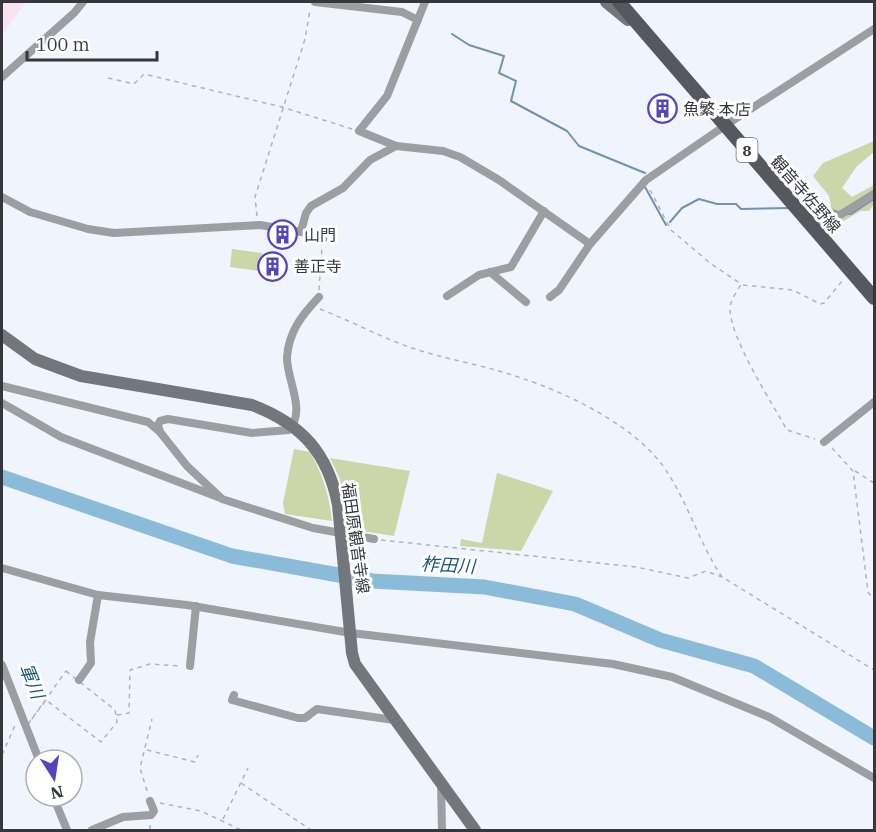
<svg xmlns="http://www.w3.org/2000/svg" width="876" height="832" font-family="'IBM Plex Serif','Noto Sans JP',serif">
	<rect width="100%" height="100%" fill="#eff4fd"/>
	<polygon fill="#f7e3f2" points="2,2 26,2 2,35"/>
	<g fill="#ccd6a8">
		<polygon points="874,141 874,152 857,166 842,188 852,197 874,185 874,204 869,211 861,211 826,231 817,220 831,206 829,196 813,176 823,163"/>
		<polygon points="232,249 262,253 259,271 230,267"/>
		<path d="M 294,449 L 310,452 C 323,475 329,495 332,521 L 285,514 L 283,503 Z"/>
		<polygon points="330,458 410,471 394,536 349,529 340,479"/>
		<polygon points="497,473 553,491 521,551 460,546 461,539 482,543"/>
	</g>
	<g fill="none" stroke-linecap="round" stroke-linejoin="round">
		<g stroke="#7094aa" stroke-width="2">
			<polyline points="452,34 469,45 504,56 499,73 516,81 511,101 567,131 579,146 645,173"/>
			<polyline points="645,187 666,225"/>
			<polyline points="807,205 839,212"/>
			<polyline points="848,214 851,214 874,199"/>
			<polyline points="670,222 682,208 699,199 717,204 736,204 741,209 789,208"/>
		</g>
		<polyline stroke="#8abcd9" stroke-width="15" points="2,477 232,556 372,581 484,587 575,604 660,640 754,666 874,738"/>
		<g stroke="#b0b4bb" stroke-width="1.5" stroke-dasharray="4.5 4.5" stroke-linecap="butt">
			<polyline points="108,78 134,84 144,74 282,107 352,129"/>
			<path d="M 650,190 L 671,230 L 710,263 L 741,284 C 737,292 730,300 730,309 C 730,338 772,403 787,430 L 815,439"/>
			<polyline points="257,216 255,197 305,39 310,10"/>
			<polyline points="743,285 793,290 820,304 824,303 843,280"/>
			<polyline points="319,290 322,247"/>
			<path d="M 320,309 C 351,321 380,337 412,348 C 447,360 485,365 521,378 C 568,393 637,427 665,469 C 688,502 699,543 722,577 L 874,670"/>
			<polyline points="832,448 853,471 868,592 874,600"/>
			<polyline points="855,471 874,483"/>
			<polyline points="381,540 636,567 688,578 706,571 722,577"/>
			<polygon points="66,671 115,710 117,722 101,742 46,700 26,727"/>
			<polyline points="117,715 129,713 130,670 150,664 180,666"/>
			<polyline points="147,750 195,762 198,755"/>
			<polyline points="2,755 16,723"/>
			<polyline points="241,783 311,830"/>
			<polyline points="147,791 140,768 152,719"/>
			<polyline points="160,803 201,811 241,830"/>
			<polyline points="223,819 248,768"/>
			<polyline points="150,825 150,830"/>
		</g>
		<g stroke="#9c9ea2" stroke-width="8">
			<polyline points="315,2 402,12 418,20"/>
			<polyline points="425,2 387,96 359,131 396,146 443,151 460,157 499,180 590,244"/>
			<polyline points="2,77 74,13 83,2"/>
			<polyline points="2,197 30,212 88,229 114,233 260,225 319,235 323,239"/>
			<polyline points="814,227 833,216 840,215 874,194"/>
			<polyline points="301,231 306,213 311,206 343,188 370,160 396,146"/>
			<polyline points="490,272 526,302"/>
			<polyline points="447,296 479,275 511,267 544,211"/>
			<polyline points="550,297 559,290 590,244 646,180 726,125 874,29"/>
			<polyline points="2,386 148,422 160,432 187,466 222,499 313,528 374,539"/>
			<polyline points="2,403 61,437 218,497"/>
			<path d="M 160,432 L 158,425 L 160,421 L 168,419 L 252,433 L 289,430 C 307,411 286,378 287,357 C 289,331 302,315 319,297"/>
			<polyline points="824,442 874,402"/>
			<polyline points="2,568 98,595 187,605 351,633 613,664 672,677 769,717 874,778"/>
			<polyline points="2,665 39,760"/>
			<polyline points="190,666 196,606"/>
			<polyline points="79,680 91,663 90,642 98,595"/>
			<polyline points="234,695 232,700 298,718 305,718 317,709 394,720"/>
			<polyline points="441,784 442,830"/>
			<polyline points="53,796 67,830"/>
			<polyline points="92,830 123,817 151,815 154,811 150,801"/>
		</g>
		<g stroke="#73767b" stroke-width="12">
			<polyline points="606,2 628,20"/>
			<path d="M 2,335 L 35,359 L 81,376 L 252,405 C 302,424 328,453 338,505 L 352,653 L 355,664 L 475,830"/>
		</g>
		<polyline stroke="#55595f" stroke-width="14" points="619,2 874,298"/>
	</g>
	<defs>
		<symbol id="building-ring" viewBox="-11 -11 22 22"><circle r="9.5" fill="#fff" stroke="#5346bd" stroke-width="1.5"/><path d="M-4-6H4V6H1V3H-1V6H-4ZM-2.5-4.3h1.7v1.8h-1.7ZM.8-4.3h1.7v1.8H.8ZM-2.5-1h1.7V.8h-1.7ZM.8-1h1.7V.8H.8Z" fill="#5346bd"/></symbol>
	</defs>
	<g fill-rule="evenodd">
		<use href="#building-ring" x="646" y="92" width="33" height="33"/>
		<use href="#building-ring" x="266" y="218" width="33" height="33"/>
		<use href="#building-ring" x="256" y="250" width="33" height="33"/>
	</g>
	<g text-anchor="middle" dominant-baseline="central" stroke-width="6" stroke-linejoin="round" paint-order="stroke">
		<rect fill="#fff" stroke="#727376" stroke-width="1.5" x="736.5" y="138" width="21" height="24" rx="4.5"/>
		<g font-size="15" font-weight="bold" fill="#35373b">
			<text x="747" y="150">8</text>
		</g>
		<g font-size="16" fill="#35373b" stroke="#fff" text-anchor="start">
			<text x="683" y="109">魚繁 本店</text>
			<text x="304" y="235">山門</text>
			<text x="294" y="266">善正寺</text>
		</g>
		<g font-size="16" fill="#35373b" stroke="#fff">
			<text transform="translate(806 194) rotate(49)">観音寺佐野線</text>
			<text transform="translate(356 538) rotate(82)">福田原観音寺線</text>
		</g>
		<g font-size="18" font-style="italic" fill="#1a5775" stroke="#fff">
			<text transform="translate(448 565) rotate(3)">柞田川</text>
			<text transform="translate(32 681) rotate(68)">軍川</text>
		</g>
	</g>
	<rect width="876" height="832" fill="none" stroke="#35373b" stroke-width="6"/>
	<g transform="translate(54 778) rotate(168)"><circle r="28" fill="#ffffff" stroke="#aeafb1" stroke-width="1.5"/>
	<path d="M0-4.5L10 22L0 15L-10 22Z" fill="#5346bd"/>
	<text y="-9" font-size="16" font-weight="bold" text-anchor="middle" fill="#35373b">N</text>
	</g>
	<path d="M27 51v9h130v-9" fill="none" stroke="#35373b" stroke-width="3"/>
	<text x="36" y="51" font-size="18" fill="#35373b" stroke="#ffffff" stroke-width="4.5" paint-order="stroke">100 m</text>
</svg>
